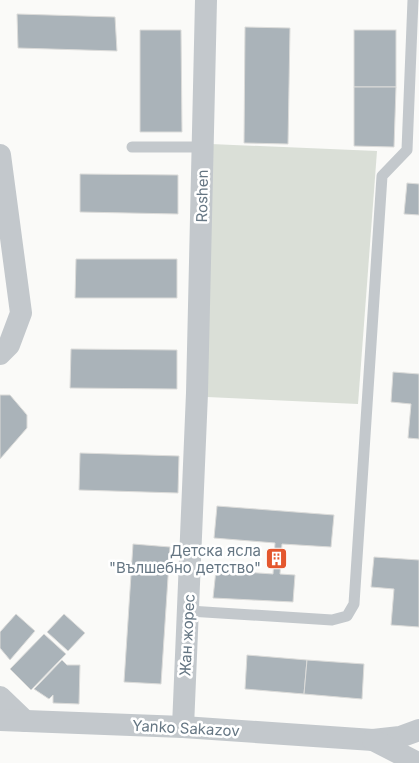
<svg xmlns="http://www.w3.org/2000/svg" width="419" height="763" font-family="Inter,sans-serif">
	<rect width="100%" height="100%" fill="#fafaf8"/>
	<polygon fill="#dadfd7" points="211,144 377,151 358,404 207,397"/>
	<g fill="#aab3b9" stroke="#dcdcda">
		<polygon points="17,14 115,17 117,51 18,48"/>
		<polygon points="245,27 290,28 288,144 244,143"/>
		<polygon points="140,30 181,30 182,132 140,132"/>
		<rect x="354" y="30" width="42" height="57"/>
		<polygon points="354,87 396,87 394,147 354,146"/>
		<polygon points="80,174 178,175 178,214 80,212"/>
		<polygon points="407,183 419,184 419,215 404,214"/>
		<polygon points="76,259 177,259 177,298 75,298"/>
		<polygon points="71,349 177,350 177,389 70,388"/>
		<polygon points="393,372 419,374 419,439 408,438 411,404 391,402"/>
		<polygon points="0,395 10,395 27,415 27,428 0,459"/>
		<polygon points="80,453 179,456 178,493 79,490"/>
		<polygon points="217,506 334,515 331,547 282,544 280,574 295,575 293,602 213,598 216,570 273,574 275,543 214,538"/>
		<polygon points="133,544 170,547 161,684 124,682"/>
		<polygon points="374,557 419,560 419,627 391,625 394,589 371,587"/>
		<polygon points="16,614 35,631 10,660 0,648 0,632"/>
		<polygon points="64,614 85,633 68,651 47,632"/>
		<polygon points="44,634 66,654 31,690 10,669"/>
		<polygon points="247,655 307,660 304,694 245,689"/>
		<polygon points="62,660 67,665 80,665 79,704 53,703 53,695 49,699 34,689"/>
		<polygon points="307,660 364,664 362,699 304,694"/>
	</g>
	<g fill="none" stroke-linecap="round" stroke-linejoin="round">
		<g stroke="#c3c8cc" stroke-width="11">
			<polyline points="132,147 203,147"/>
			<polyline points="189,611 332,620 347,616 354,604 382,176 407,150 413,0"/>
		</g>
		<g stroke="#c3c8cc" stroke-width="22">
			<polyline points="0,155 21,313 9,345 0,354"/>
			<polyline points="0,697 25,721"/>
			<polyline points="0,720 183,727 373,740 400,737 419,730"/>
			<polyline points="183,727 197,393 206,0"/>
			<polyline points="373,740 418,763"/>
		</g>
	</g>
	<defs>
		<symbol id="building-square" viewBox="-11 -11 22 22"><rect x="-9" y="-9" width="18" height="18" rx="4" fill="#e4572e" stroke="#fff"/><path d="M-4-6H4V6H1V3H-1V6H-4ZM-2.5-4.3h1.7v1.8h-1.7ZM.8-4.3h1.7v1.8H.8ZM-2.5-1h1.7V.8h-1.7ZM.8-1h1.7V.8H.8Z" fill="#fff"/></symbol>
	</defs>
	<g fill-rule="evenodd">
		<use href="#building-square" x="264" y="546" width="25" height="25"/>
	</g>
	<g text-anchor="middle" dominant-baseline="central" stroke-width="5" stroke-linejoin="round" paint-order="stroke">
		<g font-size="15" fill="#657683" stroke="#fff">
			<text transform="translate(202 196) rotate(-89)">Roshen</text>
			<text transform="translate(187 635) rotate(-87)">Жан жорес</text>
			<text transform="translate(186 728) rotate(3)">Yanko Sakazov</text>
		</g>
		<g font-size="15" fill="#657683" stroke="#fff" text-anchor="end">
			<text x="261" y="550">Детска ясла<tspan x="261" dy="17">"Вълшебно детство"</tspan></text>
		</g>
	</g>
</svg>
